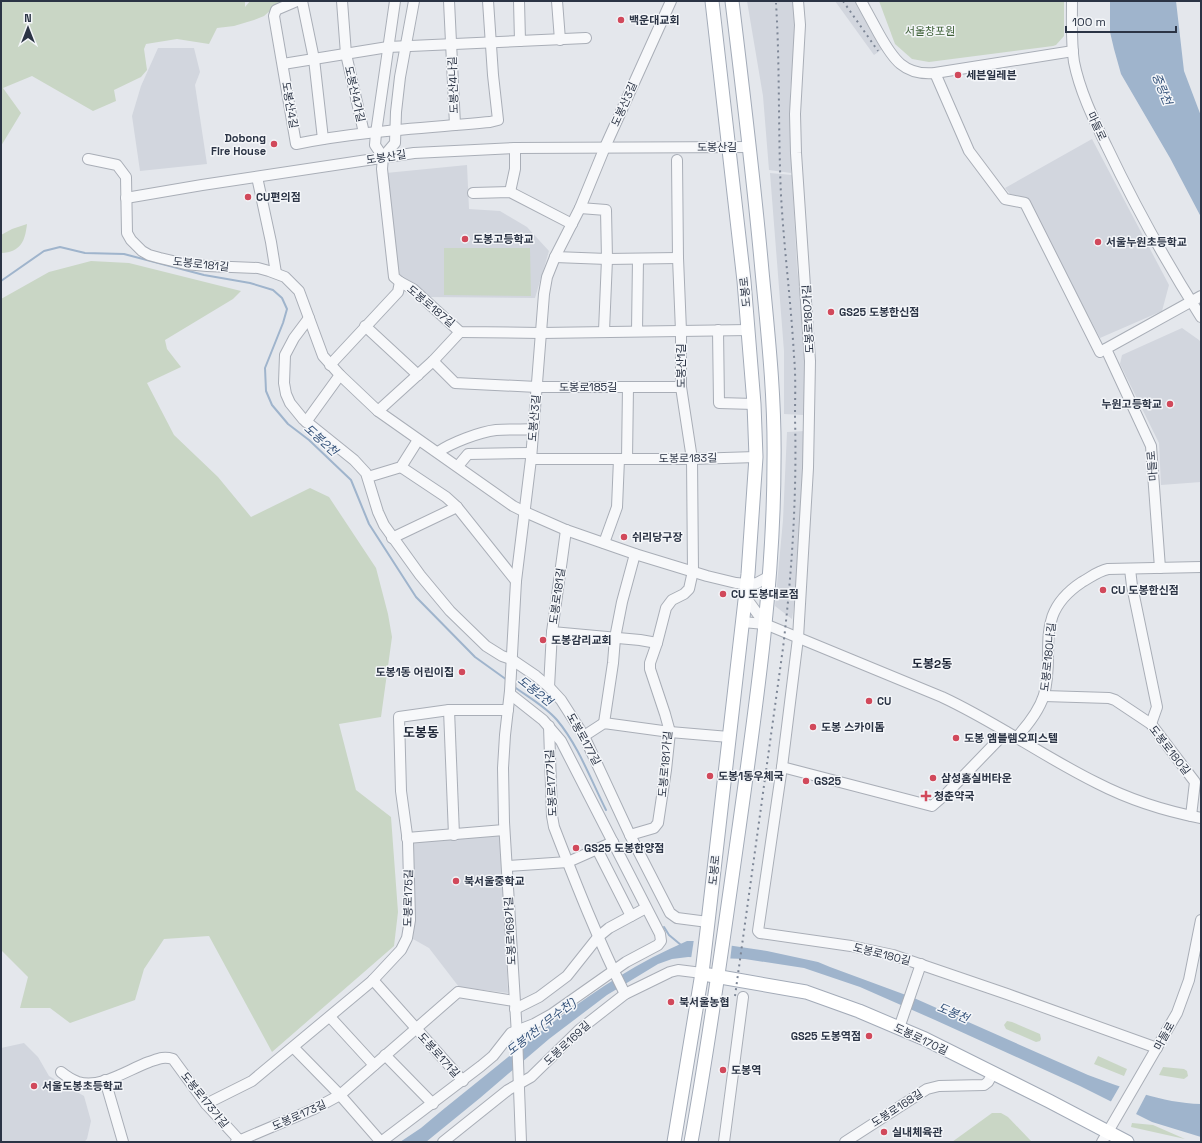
<svg xmlns="http://www.w3.org/2000/svg" width="1202" height="1143" font-family="'Space Grotesk','Noto Sans KR',sans-serif">
	<rect width="100%" height="100%" fill="#e4e7ec"/>
	<g fill="#d2d6de">
		<polygon points="747,1 793,1 796,39 790,91 791,173 769,170 763,96"/>
		<polygon points="835,1 858,1 885,47 874,55"/>
		<polygon points="158,48 194,48 200,72 195,85 207,164 140,171 132,116 141,86"/>
		<polygon points="1092,139 1169,285 1162,311 1100,338 1027,198 1010,194 1005,188"/>
		<polygon points="467,165 469,209 500,211 527,227 549,251 535,298 428,297 396,272 386,173"/>
		<polygon points="770,173 792,175 797,268 807,354 803,415 784,414 784,351"/>
		<polygon points="1182,328 1199,340 1201,343 1201,482 1161,485 1159,443 1120,364 1122,355"/>
		<polygon points="805,431 795,599 792,619 775,606 783,520 787,432"/>
		<polygon points="500,835 508,993 459,987 429,948 413,939 414,919 408,842"/>
		<polygon points="24,1043 38,1057 49,1076 84,1096 91,1121 87,1139 84,1142 1,1142 1,1048"/>
	</g>
	<g fill="#c9d6c5">
		<polygon points="1,1 245,1 245,7 250,1 297,1 272,9 264,16 254,20 234,26 217,28 209,44 177,39 146,44 144,49 147,70 141,77 114,90 116,101 93,111 32,76 3,88 21,113 1,146"/>
		<polygon points="879,1 1064,1 1064,36 1056,45 1053,46 929,62 912,59 895,44"/>
		<path d="M 27,224 C 25,241 21,252 1,253 L 1,235 L 12,229 Z"/>
		<polygon points="444,248 530,248 531,296 444,295"/>
		<polygon points="91,261 129,263 241,291 233,299 165,340 167,349 181,367 147,383 174,435 218,477 251,517 310,488 329,497 376,568 388,614 392,637 381,717 339,724 356,790 391,817 398,912 394,946 272,1052 209,936 164,939 144,969 135,1000 70,1023 50,1008 20,1008 28,977 1,950 1,299 49,272"/>
		<polygon points="1007,1021 1012,1022 1040,1034 1041,1039 1040,1041 1036,1042 1006,1029 1004,1025"/>
		<polygon points="1098,1056 1127,1069 1124,1076 1094,1064"/>
		<polygon points="1163,1067 1184,1069 1187,1071 1188,1076 1184,1079 1159,1075"/>
		<polygon points="992,1113 1001,1113 1008,1117 1032,1142 952,1142"/>
		<polygon points="1132,1123 1153,1125 1185,1139 1131,1127"/>
	</g>
	<g fill="#9fb4cc">
		<polygon points="1110,1 1176,1 1184,71 1201,116 1201,217 1170,158 1121,74 1114,49 1110,32"/>
		<path d="M 687,941 L 700,941 L 767,951 L 818,962 L 830,967 L 914,998 L 1088,1075 C 1124,1088 1162,1103 1201,1104 L 1201,1137 L 1152,1122 L 1080,1086 L 935,1020 L 860,987 L 804,968 L 745,959 L 688,957 L 672,959 L 658,964 L 607,995 L 549,1039 L 480,1098 L 426,1142 L 400,1142 L 421,1128 C 453,1101 486,1075 518,1049 C 572,1007 624,968 687,941 Z"/>
	</g>
	<g fill="#e4e7ec">
		<polygon points="694,939 732,944 730,961 691,959"/>
		<polygon points="1121,1084 1147,1093 1135,1116 1110,1103"/>
	</g>
	<g fill="none" stroke-linecap="round" stroke-linejoin="round">
		<g stroke="#9fb4cc" stroke-width="2">
			<polyline points="1,281 44,251 60,247 85,253 124,254 204,275 250,283 273,290 282,298 287,309 283,323 265,368 266,391 272,405 288,424 309,440 351,480 369,524 416,597 475,657 507,680"/>
			<path d="M 513,686 C 528,697 545,706 557,720 C 578,745 591,780 606,810"/>
			<polyline points="664,927 669,935 681,945"/>
		</g>
		<defs>
			<g id="minor">
				<path d="M 297,1 L 276,10 L 274,16 L 296,144 C 360,131 426,128 490,122 L 498,120 L 493,75 L 488,1"/>
				<polyline points="302,1 314,59 323,139"/>
				<polyline points="342,1 346,54 364,133"/>
				<polyline points="449,1 455,125"/>
				<polyline points="519,1 520,41"/>
				<polyline points="557,1 560,40"/>
				<polyline points="798,1 800,25 795,114 796,153 810,361 808,468 798,638 782,767 758,931 760,933 851,946 893,955 1007,994 1157,1048"/>
				<path d="M 861,1 C 867,12 873,23 879,34 C 893,59 904,76 935,73 L 1073,51"/>
				<path d="M 1072,1 C 1072,21 1071,42 1074,62 C 1080,92 1094,120 1107,147 C 1135,206 1166,262 1201,317"/>
				<polyline points="283,64 388,47 586,38"/>
				<polyline points="935,73 969,151 1005,199 1025,203 1100,352 1201,296"/>
				<polyline points="383,157 382,169 394,277 400,282 413,289 460,332 541,333 749,330"/>
				<polyline points="383,157 395,143 396,112 400,77 414,1"/>
				<polyline points="383,157 375,145 376,133 395,1"/>
				<polyline points="88,159 117,165 126,177 127,233 131,240 142,251 149,255 160,258 185,264 207,266 258,268 269,271 285,277 299,291 323,356 340,375 378,411 513,506 525,512 566,530 635,554 707,576 736,583 747,584 757,583 770,576"/>
				<polyline points="257,177 271,242 276,273"/>
				<polyline points="510,192 515,169 515,148"/>
				<polyline points="473,193 510,192 572,224"/>
				<polyline points="126,198 202,185 414,153 515,148 750,147"/>
				<polyline points="580,208 606,210 607,259 604,331"/>
				<polyline points="555,257 607,259 678,258"/>
				<polyline points="309,318 294,338 285,355 284,383 286,394 290,403 303,419 354,460 366,473 378,512 384,525 420,575 450,611 486,646 502,656 511,659 536,676 549,687 561,700 584,736 630,835 670,913 677,918 708,922"/>
				<polyline points="365,326 418,375"/>
				<polyline points="718,330 719,403 754,404"/>
				<polyline points="637,331 638,259"/>
				<polyline points="1106,349 1151,446 1160,568"/>
				<polyline points="433,361 455,383 537,387 681,387"/>
				<polyline points="330,365 398,292 400,282"/>
				<polyline points="378,411 433,361 460,332"/>
				<polyline points="306,422 340,375"/>
				<path d="M 438,452 C 451,443 479,432 496,430 C 508,429 521,430 533,429"/>
				<polyline points="531,459 692,459 756,457"/>
				<polyline points="627,459 628,387"/>
				<polyline points="458,466 468,454 531,453"/>
				<polyline points="401,467 446,497 457,507 516,581"/>
				<polyline points="368,477 401,467 418,440"/>
				<polyline points="392,538 457,507"/>
				<polyline points="604,543 617,507 619,459"/>
				<polyline points="1130,569 1132,586 1157,707 1151,724"/>
				<polyline points="744,595 765,624"/>
				<path d="M 743,622 L 765,624 L 942,697 C 996,722 1044,757 1097,783 C 1130,800 1165,811 1201,818"/>
				<polyline points="552,632 640,640 657,643"/>
				<polyline points="549,687 552,632 566,530"/>
				<polyline points="1044,696 1109,698 1115,700 1151,724 1195,782 1191,816"/>
				<polyline points="449,710 454,835"/>
				<polyline points="604,723 613,663 615,638 622,602 635,554"/>
				<path d="M 549,726 L 552,816 L 554,827 C 576,884 598,940 625,994"/>
				<polyline points="584,736 604,723 670,732 729,737"/>
				<path d="M 1016,738 C 1027,726 1039,711 1044,695 C 1056,650 1032,615 1082,582 C 1091,577 1098,571 1108,569 L 1201,567"/>
				<polyline points="782,767 932,806 947,793 1006,732"/>
				<polyline points="630,835 654,828 658,823 666,770 670,732 665,714 650,669 650,663 657,643 666,608 672,600 684,594 689,589 693,571 692,459 681,387 681,331 678,258 677,160"/>
				<polyline points="407,838 504,830"/>
				<polyline points="597,849 631,916"/>
				<polyline points="507,866 568,862 613,842"/>
				<polyline points="373,980 463,1081"/>
				<polyline points="515,1009 539,997 567,976 598,937 609,928 646,908"/>
				<polyline points="330,1017 374,1065"/>
				<polyline points="899,1028 921,964"/>
				<polyline points="294,1048 340,1095 381,1142"/>
				<polyline points="385,1055 433,1104"/>
				<path d="M 61,1072 C 66,1076 72,1080 78,1082 C 101,1089 127,1070 149,1062 C 158,1059 163,1056 173,1059 L 206,1104 L 241,1142"/>
				<polyline points="105,1080 123,1142"/>
				<polyline points="206,1104 252,1081 372,981 401,950 407,938 410,920 408,842 401,791 399,717 449,710 508,710"/>
				<polyline points="236,1142 314,1109 340,1095 458,992 514,1001"/>
				<polyline points="381,1142 481,1066 493,1056 511,1033 534,1024 552,1014 626,962 658,945 661,941 660,934 561,741 543,720 510,694"/>
				<polyline points="443,1142 508,1090 531,1077 579,1030 625,994 670,972 678,970 702,973"/>
				<polyline points="521,1142 517,1035 504,822 503,768 505,735 510,691 516,581 531,459 544,294 547,277 555,257 580,208 605,147 671,1"/>
				<polyline points="724,1142 743,997"/>
				<polyline points="845,1142 927,1089 939,1086 984,1085 988,1082 993,1073"/>
				<polyline points="1102,1142 1177,1013 1189,980 1201,920"/>
			</g>
			<g id="major">
				<polyline points="709,975 806,992 859,1011 925,1039 1049,1101 1127,1142"/>
				<polyline points="674,1142 702,973 708,922 748,574 756,457 754,404 744,281 712,1"/>
				<path d="M 691,1142 C 710,1038 724,933 739,828 C 756,706 774,584 774,461 C 775,397 768,334 762,271 C 754,181 743,91 732,1"/>
			</g>
		</defs>
		<use href="#minor" stroke="#a9aeb7" stroke-width="12"/>
		<use href="#major" stroke="#a3abb8" stroke-width="15"/>
		<use href="#minor" stroke="#f7f8fa" stroke-width="10"/>
		<use href="#major" stroke="#fff" stroke-width="13"/>
		<g stroke="#7d8696" stroke-width="2" stroke-dasharray="2 4" stroke-linecap="butt">
			<polyline points="843,1 878,51"/>
			<path d="M 735,996 L 783,648 C 792,572 797,495 795,418 C 795,398 796,377 794,356 C 791,302 784,249 781,195 C 778,131 780,67 776,3"/>
		</g>
	</g>
	<g fill="#d1495b" stroke="#f4f6f9" stroke-width="1.5">
		<circle cx="621" cy="20" r="4"/>
		<circle cx="958" cy="75" r="4"/>
		<circle cx="274" cy="144" r="4"/>
		<circle cx="248" cy="197" r="4"/>
		<circle cx="465" cy="239" r="4"/>
		<circle cx="1098" cy="242" r="4"/>
		<circle cx="831" cy="312" r="4"/>
		<circle cx="1170" cy="404" r="4"/>
		<circle cx="624" cy="537" r="4"/>
		<circle cx="1103" cy="590" r="4"/>
		<circle cx="723" cy="594" r="4"/>
		<circle cx="543" cy="640" r="4"/>
		<circle cx="462" cy="672" r="4"/>
		<circle cx="869" cy="701" r="4"/>
		<circle cx="813" cy="727" r="4"/>
		<circle cx="956" cy="738" r="4"/>
		<circle cx="710" cy="776" r="4"/>
		<circle cx="933" cy="778" r="4"/>
		<circle cx="806" cy="781" r="4"/>
		<path d="M924 790h4v4h4v4h-4v4h-4v-4h-4v-4h4z"/>
		<circle cx="576" cy="848" r="4"/>
		<circle cx="456" cy="881" r="4"/>
		<circle cx="671" cy="1002" r="4"/>
		<circle cx="869" cy="1036" r="4"/>
		<circle cx="723" cy="1070" r="4"/>
		<circle cx="34" cy="1086" r="4"/>
		<circle cx="884" cy="1132" r="4"/>
	</g>
	<g text-anchor="middle" dominant-baseline="central" stroke-width="3" stroke-linejoin="round" paint-order="stroke">
		<g font-size="11" font-weight="bold" fill="#2b3445" stroke="#f4f6f9" text-anchor="start">
			<text x="629" y="20">백운대교회</text>
			<text x="966" y="75">세븐일레븐</text>
			<text x="266" y="138" text-anchor="end">Dobong<tspan x="266" dy="13">Fire House</tspan></text>
			<text x="256" y="197">CU편의점</text>
			<text x="473" y="239">도봉고등학교</text>
			<text x="1106" y="242">서울누원초등학교</text>
			<text x="839" y="312">GS25 도봉한신점</text>
			<text x="1162" y="404" text-anchor="end">누원고등학교</text>
			<text x="632" y="537">쉬리당구장</text>
			<text x="1111" y="590">CU 도봉한신점</text>
			<text x="731" y="594">CU 도봉대로점</text>
			<text x="551" y="640">도봉감리교회</text>
			<text x="454" y="672" text-anchor="end">도봉1동 어린이집</text>
			<text x="877" y="701">CU</text>
			<text x="821" y="727">도봉 스카이돔</text>
			<text x="964" y="738">도봉 엠블렘오피스텔</text>
			<text x="718" y="776">도봉1동우체국</text>
			<text x="941" y="778">삼성홈실버타운</text>
			<text x="814" y="781">GS25</text>
			<text x="934" y="796">청춘약국</text>
			<text x="584" y="848">GS25 도봉한양점</text>
			<text x="464" y="881">북서울중학교</text>
			<text x="679" y="1002">북서울농협</text>
			<text x="861" y="1036" text-anchor="end">GS25 도봉역점</text>
			<text x="731" y="1070">도봉역</text>
			<text x="42" y="1086">서울도봉초등학교</text>
			<text x="892" y="1132">실내체육관</text>
		</g>
		<g font-size="11" fill="#3f6138" stroke="#f4f6f9">
			<text x="930" y="31">서울창포원</text>
		</g>
		<g font-size="11" fill="#2b3445" stroke="#f4f6f9">
			<text transform="translate(453 85) rotate(-92)">도봉산4나길</text>
			<text transform="translate(355 94) rotate(77)">도봉산4가길</text>
			<text transform="translate(624 104) rotate(-66)">도봉산3길</text>
			<text transform="translate(290 105) rotate(80)">도봉산4길</text>
			<text transform="translate(1097 126) rotate(65)">마들로</text>
			<text x="717" y="147">도봉산길</text>
			<text transform="translate(386 157) rotate(-9)">도봉산길</text>
			<text transform="translate(201 264) rotate(6)">도봉로181길</text>
			<text transform="translate(745 292) rotate(-96)">도봉로</text>
			<text transform="translate(431 306) rotate(40)">도봉로187길</text>
			<text transform="translate(808 319) rotate(-93)">도봉로180가길</text>
			<text transform="translate(681 366) rotate(-90)">도봉산1길</text>
			<text x="588" y="387">도봉로185길</text>
			<text transform="translate(534 418) rotate(-85)">도봉산3길</text>
			<text transform="translate(688 458) rotate(-1)">도봉로183길</text>
			<text transform="translate(1152 466) rotate(-95)">마들로</text>
			<text transform="translate(557 596) rotate(-82)">도봉로181길</text>
			<text transform="translate(1048 657) rotate(-84)">도봉로180나길</text>
			<text transform="translate(584 739) rotate(61)">도봉로177길</text>
			<text transform="translate(1170 750) rotate(52)">도봉로180길</text>
			<text transform="translate(665 764) rotate(-85)">도봉로181가길</text>
			<text transform="translate(551 783) rotate(-93)">도봉로177가길</text>
			<text transform="translate(714 870) rotate(-84)">도봉로</text>
			<text transform="translate(408 898) rotate(-89)">도봉로175길</text>
			<text transform="translate(510 931) rotate(-93)">도봉로169가길</text>
			<text transform="translate(882 954) rotate(14)">도봉로180길</text>
			<text transform="translate(1164 1036) rotate(-61)">마들로</text>
			<text transform="translate(921 1039) rotate(25)">도봉로170길</text>
			<text transform="translate(567 1043) rotate(-43)">도봉로169길</text>
			<text transform="translate(439 1055) rotate(48)">도봉로171길</text>
			<text transform="translate(205 1100) rotate(51)">도봉로173가길</text>
			<text transform="translate(897 1108) rotate(-33)">도봉로168길</text>
			<text transform="translate(299 1115) rotate(-24)">도봉로173길</text>
		</g>
		<g font-size="12" font-style="italic" fill="#34527a" stroke="#f4f6f9">
			<text transform="translate(1162 89) rotate(68)">중랑천</text>
			<text transform="translate(321 440) rotate(42)">도봉2천</text>
			<text transform="translate(535 691) rotate(38)">도봉2천</text>
			<text transform="translate(953 1013) rotate(23)">도봉천</text>
			<text transform="translate(541 1027) rotate(-38)">도봉1천 (무수천)</text>
		</g>
		<g font-size="12" font-weight="bold" fill="#1d2536" stroke="#f4f6f9">
			<text x="932" y="664">도봉2동</text>
		</g>
		<g font-size="13" font-weight="bold" fill="#1d2536" stroke="#f4f6f9">
			<text x="421" y="732">도봉동</text>
		</g>
	</g>
	<rect width="1202" height="1143" fill="none" stroke="#2b3445" stroke-width="4"/>
	<g transform="translate(28 28)" stroke="#f4f6f9" stroke-width="3" paint-order="stroke">
	<path d="M0-3L7 15L0 10L-7 15Z" fill="#2b3445"/>
	<text y="-6" font-size="11" font-weight="bold" text-anchor="middle" fill="#2b3445">N</text>
	</g>
	<path d="M1066 26v6h110v-6" fill="none" stroke="#2b3445" stroke-width="2"/>
	<text x="1072" y="26" font-size="12" fill="#2b3445" stroke="#f4f6f9" stroke-width="3" paint-order="stroke">100 m</text>
</svg>
